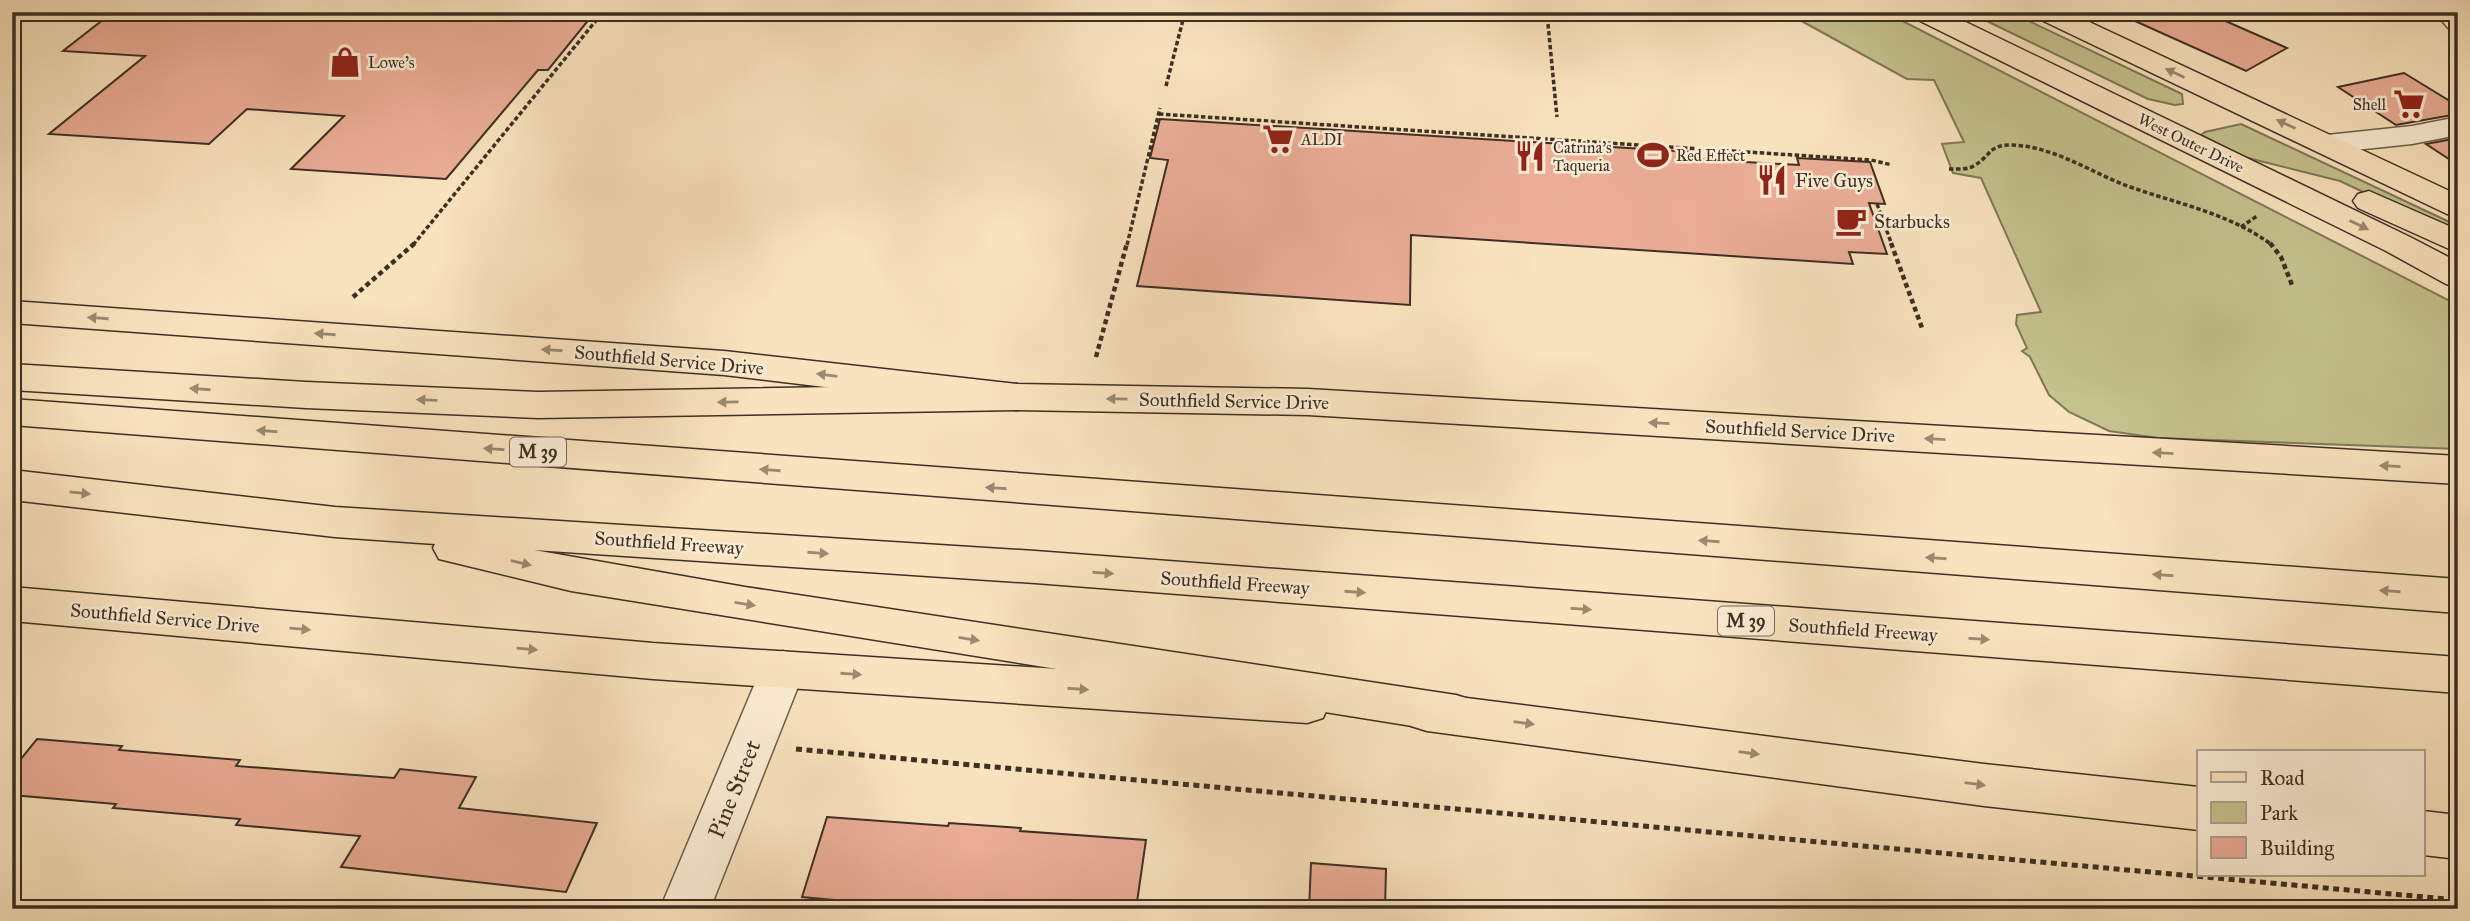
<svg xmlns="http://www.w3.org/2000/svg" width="2470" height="921" font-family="'IM FELL Great Primer',serif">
	<rect width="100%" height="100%" fill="#f9e3be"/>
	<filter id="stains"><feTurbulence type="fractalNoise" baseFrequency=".00286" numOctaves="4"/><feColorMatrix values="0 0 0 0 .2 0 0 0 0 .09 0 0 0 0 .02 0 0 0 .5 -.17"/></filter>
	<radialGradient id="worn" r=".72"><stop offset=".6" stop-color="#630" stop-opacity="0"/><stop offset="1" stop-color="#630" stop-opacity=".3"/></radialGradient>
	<g fill="#c4c28d" stroke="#807858" stroke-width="2">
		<polygon points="1785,12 1885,12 2458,305 2458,449 2158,438 2109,431 2069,412 2049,395 2030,357 2022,351 2027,348 2016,324 2017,315 2041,312 1981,178 1953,173 1942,144 1964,142 1934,80 1907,79"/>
		<polygon points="1968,12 2010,12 2182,94 2183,104 2175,105 2148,99"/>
		<polygon points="2241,124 2458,226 2458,237 2340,181 2244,157 2201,135 2205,132"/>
	</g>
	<g fill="#ebad96" stroke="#3d2f22" stroke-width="2">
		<polygon points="113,12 595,12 548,70 538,70 446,179 291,169 344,116 247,109 209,144 49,134 145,56 63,51"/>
		<polygon points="2115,12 2205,12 2287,48 2246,71"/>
		<polygon points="2404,73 2458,106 2458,114 2396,125 2338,87"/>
		<polygon points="1160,119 1692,152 1693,159 1799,165 1797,158 1870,162 1885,204 1869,203 1887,254 1849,252 1853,264 1411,235 1410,305 1137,286 1168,160 1150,158"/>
		<polygon points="2458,138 2458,165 2426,144"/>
		<polygon points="37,739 122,746 119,750 240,760 236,766 394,778 400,769 476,777 459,808 597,823 566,892 341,867 360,836 236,825 240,819 113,808 116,804 12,795 12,770"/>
		<polygon points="827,817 948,826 949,823 1021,828 1020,831 1146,840 1136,909 931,909 802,897"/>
		<polygon points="1311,863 1386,869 1385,909 1309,909"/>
	</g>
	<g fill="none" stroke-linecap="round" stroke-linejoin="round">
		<polyline stroke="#d3bf9f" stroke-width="30" stroke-dasharray="30 15" stroke-linecap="butt" points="2455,156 2458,157"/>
		<defs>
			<g id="minor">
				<polygon points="2435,12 2458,12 2458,30 2448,28"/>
				<polygon points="2458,117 2458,135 2412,144 2327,153 2316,150 2312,144 2316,138 2327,135 2412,126"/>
				<polygon points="783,651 799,656 805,669 710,909 660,909 761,669 767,656"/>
			</g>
			<g id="major">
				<polygon points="1910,12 1945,12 2410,237 2458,262 2458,287 2446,284 2386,251 1914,18"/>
				<polygon points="2033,12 2068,12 2458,195 2458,217 2447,214 2037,18"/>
				<polygon points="2369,191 2458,230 2458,253 2358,208 2353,201 2358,194"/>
				<polygon points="12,301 724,351 1017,384 1308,389 2458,456 2458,484 1308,415 1017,410 724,375 12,323"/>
				<polygon points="12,587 653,643 1307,685 1323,690 1329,704 1323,718 1307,723 653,679 12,621"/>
				<polygon points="1427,693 1984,764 2199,787 2199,830 1984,806 1427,731 1411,726 1404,712 1411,698"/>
				<polygon points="2423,811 2458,815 2458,859 2423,855"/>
			</g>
			<g id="highway">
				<polygon points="12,364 306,382 538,392 1017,384 1030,388 1035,397 1030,406 1017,410 538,418 306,408 12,390"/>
				<polygon points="12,399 2458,579 2458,613 12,425"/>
				<polygon points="12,470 335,507 1035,551 2458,657 2458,693 1035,583 534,550 745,587 1456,695 1472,700 1479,714 1472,728 1456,733 571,591 439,559 433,548 435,544 335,537 12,500"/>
			</g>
		</defs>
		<use href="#minor" stroke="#6c5c49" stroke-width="3"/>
		<use href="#major" stroke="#3d2f22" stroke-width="3"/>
		<use href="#highway" stroke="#3d2f22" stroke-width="3"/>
		<g stroke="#3d2f22" stroke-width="3.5" stroke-dasharray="4.5 2.5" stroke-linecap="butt">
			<polyline points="1548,24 1557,117"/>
			<polyline points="1166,86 1185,12"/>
			<polyline points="1159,114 1871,160 1892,165"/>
			<path d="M 1949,169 C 1958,169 1968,170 1975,165 C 1991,156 1988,145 2011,145 C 2051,146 2086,169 2122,184 C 2173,203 2228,212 2272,245"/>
			<polyline points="1877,204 1892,245"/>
			<polyline points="2241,227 2257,216"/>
			<polyline points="413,245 603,12"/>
			<polyline points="1127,245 1160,108"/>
		</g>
		<g stroke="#3d2f22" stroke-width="4.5" stroke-dasharray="5 3.5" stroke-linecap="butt">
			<polyline points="1891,243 1922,328"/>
			<polyline points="2270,243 2281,257 2292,285"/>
			<polyline points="353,297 415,243"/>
			<polyline points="1096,357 1127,243"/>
		</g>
		<polyline stroke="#3d2f22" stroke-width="5" stroke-dasharray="6 4.5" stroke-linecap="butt" points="796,749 2458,900"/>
		<use href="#minor" fill="#fbedd5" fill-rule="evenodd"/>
		<use href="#major" fill="#f9e3be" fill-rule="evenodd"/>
		<use href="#highway" fill="#f9e3be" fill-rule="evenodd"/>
	</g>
	<defs><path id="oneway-solid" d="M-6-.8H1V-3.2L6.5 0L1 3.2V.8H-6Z" transform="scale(1.75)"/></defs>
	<g fill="#9b8970">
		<use href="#oneway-solid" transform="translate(2175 73) rotate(-155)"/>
		<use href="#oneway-solid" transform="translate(2286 124) rotate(-155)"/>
		<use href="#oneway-solid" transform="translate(2359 225) rotate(26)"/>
		<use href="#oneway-solid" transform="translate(98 318) rotate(-176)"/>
		<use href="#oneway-solid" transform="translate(325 334) rotate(-176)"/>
		<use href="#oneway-solid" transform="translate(552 350) rotate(-176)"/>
		<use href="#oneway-solid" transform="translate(827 375) rotate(-173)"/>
		<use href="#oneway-solid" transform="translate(200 389) rotate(-176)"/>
		<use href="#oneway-solid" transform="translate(1117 399) rotate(-179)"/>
		<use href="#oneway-solid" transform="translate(427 400) rotate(-178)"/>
		<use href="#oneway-solid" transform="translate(728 402) rotate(179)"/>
		<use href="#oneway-solid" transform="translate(1659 423) rotate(-177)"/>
		<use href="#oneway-solid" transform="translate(267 431) rotate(-176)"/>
		<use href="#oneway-solid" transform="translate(1935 439) rotate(-177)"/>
		<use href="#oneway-solid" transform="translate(494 449) rotate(-176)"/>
		<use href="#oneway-solid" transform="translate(2163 453) rotate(-177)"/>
		<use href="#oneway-solid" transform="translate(2390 466) rotate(-177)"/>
		<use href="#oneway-solid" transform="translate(770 470) rotate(-176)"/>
		<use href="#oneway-solid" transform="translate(996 488) rotate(-176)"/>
		<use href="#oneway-solid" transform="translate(80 493) rotate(6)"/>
		<use href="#oneway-solid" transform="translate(1709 541) rotate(-176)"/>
		<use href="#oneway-solid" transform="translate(818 553) rotate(4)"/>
		<use href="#oneway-solid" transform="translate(1936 558) rotate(-176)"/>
		<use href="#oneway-solid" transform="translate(521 563) rotate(13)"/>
		<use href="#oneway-solid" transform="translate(1103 573) rotate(4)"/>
		<use href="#oneway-solid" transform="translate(2163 575) rotate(-176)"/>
		<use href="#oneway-solid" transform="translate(2390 591) rotate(-176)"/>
		<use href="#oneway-solid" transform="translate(1355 592) rotate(4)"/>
		<use href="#oneway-solid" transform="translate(745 604) rotate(9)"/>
		<use href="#oneway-solid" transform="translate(1581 609) rotate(4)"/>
		<use href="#oneway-solid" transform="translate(300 629) rotate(5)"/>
		<use href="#oneway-solid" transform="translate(969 639) rotate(9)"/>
		<use href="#oneway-solid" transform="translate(1979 639) rotate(4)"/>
		<use href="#oneway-solid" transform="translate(527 649) rotate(5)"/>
		<use href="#oneway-solid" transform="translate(851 674) rotate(4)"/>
		<use href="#oneway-solid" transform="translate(1078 689) rotate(4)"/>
		<use href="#oneway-solid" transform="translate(1524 723) rotate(8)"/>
		<use href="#oneway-solid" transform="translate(1749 753) rotate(8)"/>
		<use href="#oneway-solid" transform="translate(1975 784) rotate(7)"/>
	</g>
	<defs>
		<symbol id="shop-bare" viewBox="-9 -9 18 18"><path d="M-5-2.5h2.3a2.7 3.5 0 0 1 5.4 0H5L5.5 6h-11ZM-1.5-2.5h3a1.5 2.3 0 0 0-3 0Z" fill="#8f2418" stroke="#fbedd5" stroke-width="2.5" paint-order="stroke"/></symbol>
		<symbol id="supermarket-bare" viewBox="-9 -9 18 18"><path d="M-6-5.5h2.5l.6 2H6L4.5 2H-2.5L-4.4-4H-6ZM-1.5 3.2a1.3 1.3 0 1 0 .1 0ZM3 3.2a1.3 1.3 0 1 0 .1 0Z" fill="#8f2418" stroke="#fbedd5" stroke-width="2.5" paint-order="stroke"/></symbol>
		<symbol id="stadium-bare" viewBox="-9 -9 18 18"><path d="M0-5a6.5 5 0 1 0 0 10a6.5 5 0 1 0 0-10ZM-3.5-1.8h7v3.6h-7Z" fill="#8f2418" stroke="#fbedd5" stroke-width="2.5" paint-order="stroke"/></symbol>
		<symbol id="restaurant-bare" viewBox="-9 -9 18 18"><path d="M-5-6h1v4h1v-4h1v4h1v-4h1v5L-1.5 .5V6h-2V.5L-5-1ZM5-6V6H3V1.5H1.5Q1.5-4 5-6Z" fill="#8f2418" stroke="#fbedd5" stroke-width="2.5" paint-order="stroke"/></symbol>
		<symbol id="cafe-bare" viewBox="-9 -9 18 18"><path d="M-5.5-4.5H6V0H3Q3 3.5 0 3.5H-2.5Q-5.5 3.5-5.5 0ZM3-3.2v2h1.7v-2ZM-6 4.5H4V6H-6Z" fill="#8f2418" stroke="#fbedd5" stroke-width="2.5" paint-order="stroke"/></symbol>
	</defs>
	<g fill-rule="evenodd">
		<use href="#shop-bare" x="323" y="40" width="44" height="44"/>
		<use href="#supermarket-bare" x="2387" y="82" width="44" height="44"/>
		<use href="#supermarket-bare" x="1256" y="117" width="44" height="44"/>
		<use href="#stadium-bare" x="1631" y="133" width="44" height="44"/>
		<use href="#restaurant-bare" x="1508" y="134" width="44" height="44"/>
		<use href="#restaurant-bare" x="1750" y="158" width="44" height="44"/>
		<use href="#cafe-bare" x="1829" y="199" width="44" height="44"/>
	</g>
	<g text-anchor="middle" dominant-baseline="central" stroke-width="5" stroke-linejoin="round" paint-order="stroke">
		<g font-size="16" fill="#3d2f22" stroke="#fbedd5" text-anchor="start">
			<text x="368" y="62">Lowe's</text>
			<text x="2386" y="104" text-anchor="end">Shell</text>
			<text x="1301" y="139">ALDI</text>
			<text x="1553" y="147">Catrina's<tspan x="1553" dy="18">Taqueria</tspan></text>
			<text x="1676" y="155">Red Effect</text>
		</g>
		<g font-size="16" fill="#3d2f22" stroke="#fbedd5">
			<text transform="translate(2191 143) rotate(26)">West Outer Drive</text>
		</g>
		<g fill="#fbedd5" stroke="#766858" stroke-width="2">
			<rect x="510" y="437.5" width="56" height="29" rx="5"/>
			<rect x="1718" y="606.5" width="56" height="29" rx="5"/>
		</g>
		<g font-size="18" font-weight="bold" fill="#3d2f22">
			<text x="538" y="452">M 39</text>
			<text x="1746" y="621">M 39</text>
		</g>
		<g font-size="19" fill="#3d2f22" stroke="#fbedd5" text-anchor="start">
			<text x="1795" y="180">Five Guys</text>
			<text x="1874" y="221">Starbucks</text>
		</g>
		<g font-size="19" fill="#3d2f22" stroke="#fbedd5">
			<text transform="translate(669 360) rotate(5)">Southfield Service Drive</text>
			<text transform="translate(1234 401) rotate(1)">Southfield Service Drive</text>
			<text transform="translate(1800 431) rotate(3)">Southfield Service Drive</text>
			<text transform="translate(669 543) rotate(4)">Southfield Freeway</text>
			<text transform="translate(1235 583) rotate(4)">Southfield Freeway</text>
			<text transform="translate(165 618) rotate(5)">Southfield Service Drive</text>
			<text transform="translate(1863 630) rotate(4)">Southfield Freeway</text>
		</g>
		<g font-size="23" fill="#3d2f22" stroke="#fbedd5">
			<text transform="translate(734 789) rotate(-68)">Pine Street</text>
		</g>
	</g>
	<rect width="2470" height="921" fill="none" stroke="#f9e3be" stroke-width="42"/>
	<rect x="14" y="14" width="2442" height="893" fill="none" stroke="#3d2f22" stroke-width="3.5"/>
	<rect x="21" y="21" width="2428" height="879" fill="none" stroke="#3d2f22" stroke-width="2"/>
	<rect x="2197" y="750" width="228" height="126" fill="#fbedd5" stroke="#afa18d" stroke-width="2"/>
	<rect x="2211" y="772" width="35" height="10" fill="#f9e3be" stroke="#afa18d" stroke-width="2"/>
	<text x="2260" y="785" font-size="21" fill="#3d2f22">Road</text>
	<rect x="2211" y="802" width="35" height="21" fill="#c4c28d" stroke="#afa18d" stroke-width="2"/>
	<text x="2260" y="820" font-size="21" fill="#3d2f22">Park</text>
	<rect x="2211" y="837" width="35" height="21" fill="#ebad96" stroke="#afa18d" stroke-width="2"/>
	<text x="2260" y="855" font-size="21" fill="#3d2f22">Building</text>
	<rect width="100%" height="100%" filter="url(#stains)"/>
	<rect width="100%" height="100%" fill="url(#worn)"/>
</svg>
